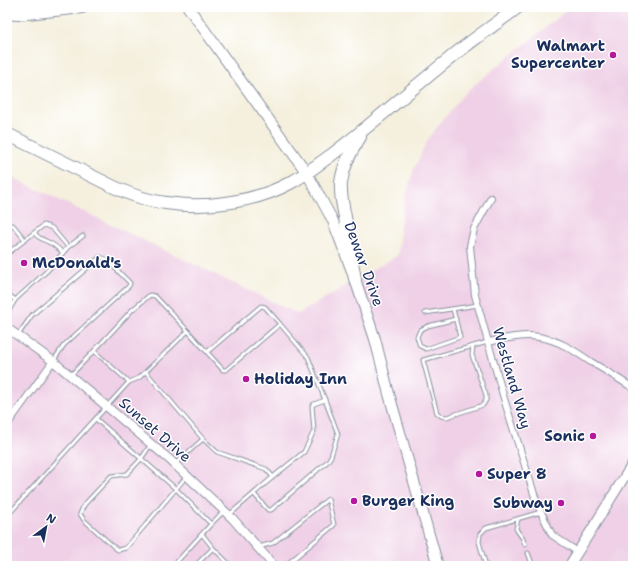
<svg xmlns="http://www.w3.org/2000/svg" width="640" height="573" font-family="'Shantell Sans',sans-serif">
	<rect width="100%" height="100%" fill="#fff"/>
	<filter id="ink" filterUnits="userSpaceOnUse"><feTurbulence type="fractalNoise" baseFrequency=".025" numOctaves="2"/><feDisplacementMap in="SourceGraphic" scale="8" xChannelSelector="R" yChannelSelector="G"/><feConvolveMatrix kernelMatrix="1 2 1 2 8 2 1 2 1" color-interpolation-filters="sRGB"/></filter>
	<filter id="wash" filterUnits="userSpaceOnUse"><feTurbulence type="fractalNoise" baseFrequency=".012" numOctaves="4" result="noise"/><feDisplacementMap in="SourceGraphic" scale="16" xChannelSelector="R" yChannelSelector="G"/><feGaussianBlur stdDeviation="0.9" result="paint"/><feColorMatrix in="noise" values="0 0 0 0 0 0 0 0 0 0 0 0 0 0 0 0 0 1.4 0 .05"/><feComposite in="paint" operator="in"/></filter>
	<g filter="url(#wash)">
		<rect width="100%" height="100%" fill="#f5f0de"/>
		<polygon fill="#efd0e6" points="571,7 633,7 633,566 7,566 7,487 10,482 7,476 7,175 298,314 398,255 400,227 405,199 414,169 427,141 441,122 468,90"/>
	</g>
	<g filter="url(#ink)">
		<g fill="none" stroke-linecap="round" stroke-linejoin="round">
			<defs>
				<g id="service">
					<polyline points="7,228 10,225 13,225 25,240"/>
					<path d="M 34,233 C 39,239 43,239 50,243 C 55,245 59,249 63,253"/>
					<polyline points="68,247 83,236"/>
					<polyline points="7,254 44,225 52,228 68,247 47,271 15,300 7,314"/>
					<polyline points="7,293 15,300"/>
					<polyline points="453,309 460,337 426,349 420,346 417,337 420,330 428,326 456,319"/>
					<polyline points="425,313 478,305"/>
					<polyline points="280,324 308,357 325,400"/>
					<polyline points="188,331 223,370 226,370 280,324 265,307 261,306 207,352"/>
					<polyline points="18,335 32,315 100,257 106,259 130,283 129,286 64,345 54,360"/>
					<polyline points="473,346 472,355 486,395 486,400 483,405 447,417 441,416 437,413 423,360 488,342"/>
					<polyline points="94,351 132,310 150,295 155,296 188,331 139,378 129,382"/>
					<polyline points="146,372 203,439"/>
					<polyline points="96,419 176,489 211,524"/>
					<polyline points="151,444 141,459 127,474 111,476 85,504 83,507 80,514 84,520 115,548 118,550 126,548 186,477"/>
					<polyline points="176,463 203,439 217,452 266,469 273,477 229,515"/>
					<polyline points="254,494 268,510 271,510 328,461 331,456 338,434 325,400 314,404 312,406 314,431 304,452 273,477"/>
					<polyline points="7,516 129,382 94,351 71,375"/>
					<polyline points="518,519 516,529 523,539 525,545"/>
					<polyline points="202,534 213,548 231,566"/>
					<polyline points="259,547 273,543 328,499 334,525 285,566"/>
					<polyline points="528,553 533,566"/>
					<polyline points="173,566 211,524 224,511"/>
					<polyline points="195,566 213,548"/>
					<polyline points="486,566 479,542 480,534 486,528 541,512"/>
				</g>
				<g id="minor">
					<polyline points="491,198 474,229 470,246 475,295 488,342 505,402 535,497 541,512 552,535 578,552"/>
					<path d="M 488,342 C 504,339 522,334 539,337 C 559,340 575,351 591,362 C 605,370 619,379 633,388"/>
					<polyline points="7,425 53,361"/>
				</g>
				<polyline id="tertiary" points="7,328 53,361 170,460 233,519 274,566"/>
				<polyline id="secondary" points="569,566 633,463"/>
				<polyline id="primary" points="188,7 307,173 333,221 355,279 375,339 389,394 438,566"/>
				<g id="motorway">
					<polyline points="7,13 18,14 82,7"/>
					<path d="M 7,134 L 114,187 C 131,195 148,201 166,203 C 206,209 255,202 290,183 C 305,175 317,165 330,156 C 358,135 384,113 410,91 C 423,81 435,70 448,60 C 470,41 495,25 518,7"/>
					<path d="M 355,279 C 351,258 348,238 345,217 C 343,206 340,195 341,183 C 343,166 350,152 360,137"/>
				</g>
			</defs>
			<use href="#service" stroke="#88909e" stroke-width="5"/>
			<use href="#minor" stroke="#88909e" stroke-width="8"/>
			<use href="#tertiary" stroke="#88909e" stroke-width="10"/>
			<use href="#secondary" stroke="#88909e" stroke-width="11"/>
			<use href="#primary" stroke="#88909e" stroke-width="12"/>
			<use href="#motorway" stroke="#88909e" stroke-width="14"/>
			<use href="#service" stroke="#fff" stroke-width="3"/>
			<use href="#minor" stroke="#fff" stroke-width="6"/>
			<use href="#tertiary" stroke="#fff" stroke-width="8"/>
			<use href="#secondary" stroke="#fff" stroke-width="9"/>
			<use href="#primary" stroke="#fff" stroke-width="10"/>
			<use href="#motorway" stroke="#fff" stroke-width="12"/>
		</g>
	</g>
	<g fill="#b5179e" stroke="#fff" stroke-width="1.5">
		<circle cx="613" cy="55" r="4"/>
		<circle cx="24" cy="263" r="4"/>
		<circle cx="246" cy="379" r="4"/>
		<circle cx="593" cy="436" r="4"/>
		<circle cx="479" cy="474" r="4"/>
		<circle cx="354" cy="501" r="4"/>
		<circle cx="561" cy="503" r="4"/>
	</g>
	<g text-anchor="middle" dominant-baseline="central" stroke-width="3" stroke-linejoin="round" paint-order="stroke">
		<g font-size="15" font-weight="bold" fill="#1b2f5e" stroke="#fff" text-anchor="start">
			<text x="605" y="46" text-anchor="end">Walmart<tspan x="605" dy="17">Supercenter</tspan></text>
			<text x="32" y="263">McDonald's</text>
			<text x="254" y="379">Holiday Inn</text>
			<text x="585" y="436" text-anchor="end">Sonic</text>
			<text x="487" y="474">Super 8</text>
			<text x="362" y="501">Burger King</text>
			<text x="553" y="503" text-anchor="end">Subway</text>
		</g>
		<g font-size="15" fill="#1b2f5e" stroke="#fff">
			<text transform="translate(364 264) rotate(70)">Dewar Drive</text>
			<text transform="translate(512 378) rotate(74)">Westland Way</text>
			<text transform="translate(155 430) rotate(41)">Sunset Drive</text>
		</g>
	</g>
	<rect width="640" height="573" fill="none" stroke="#fff" stroke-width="24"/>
	<g transform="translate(46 527) rotate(32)" stroke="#ffffff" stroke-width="3" paint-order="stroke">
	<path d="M0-3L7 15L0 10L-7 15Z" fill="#1b2f5e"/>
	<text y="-6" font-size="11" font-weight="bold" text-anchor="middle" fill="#1b2f5e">N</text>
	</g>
</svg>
